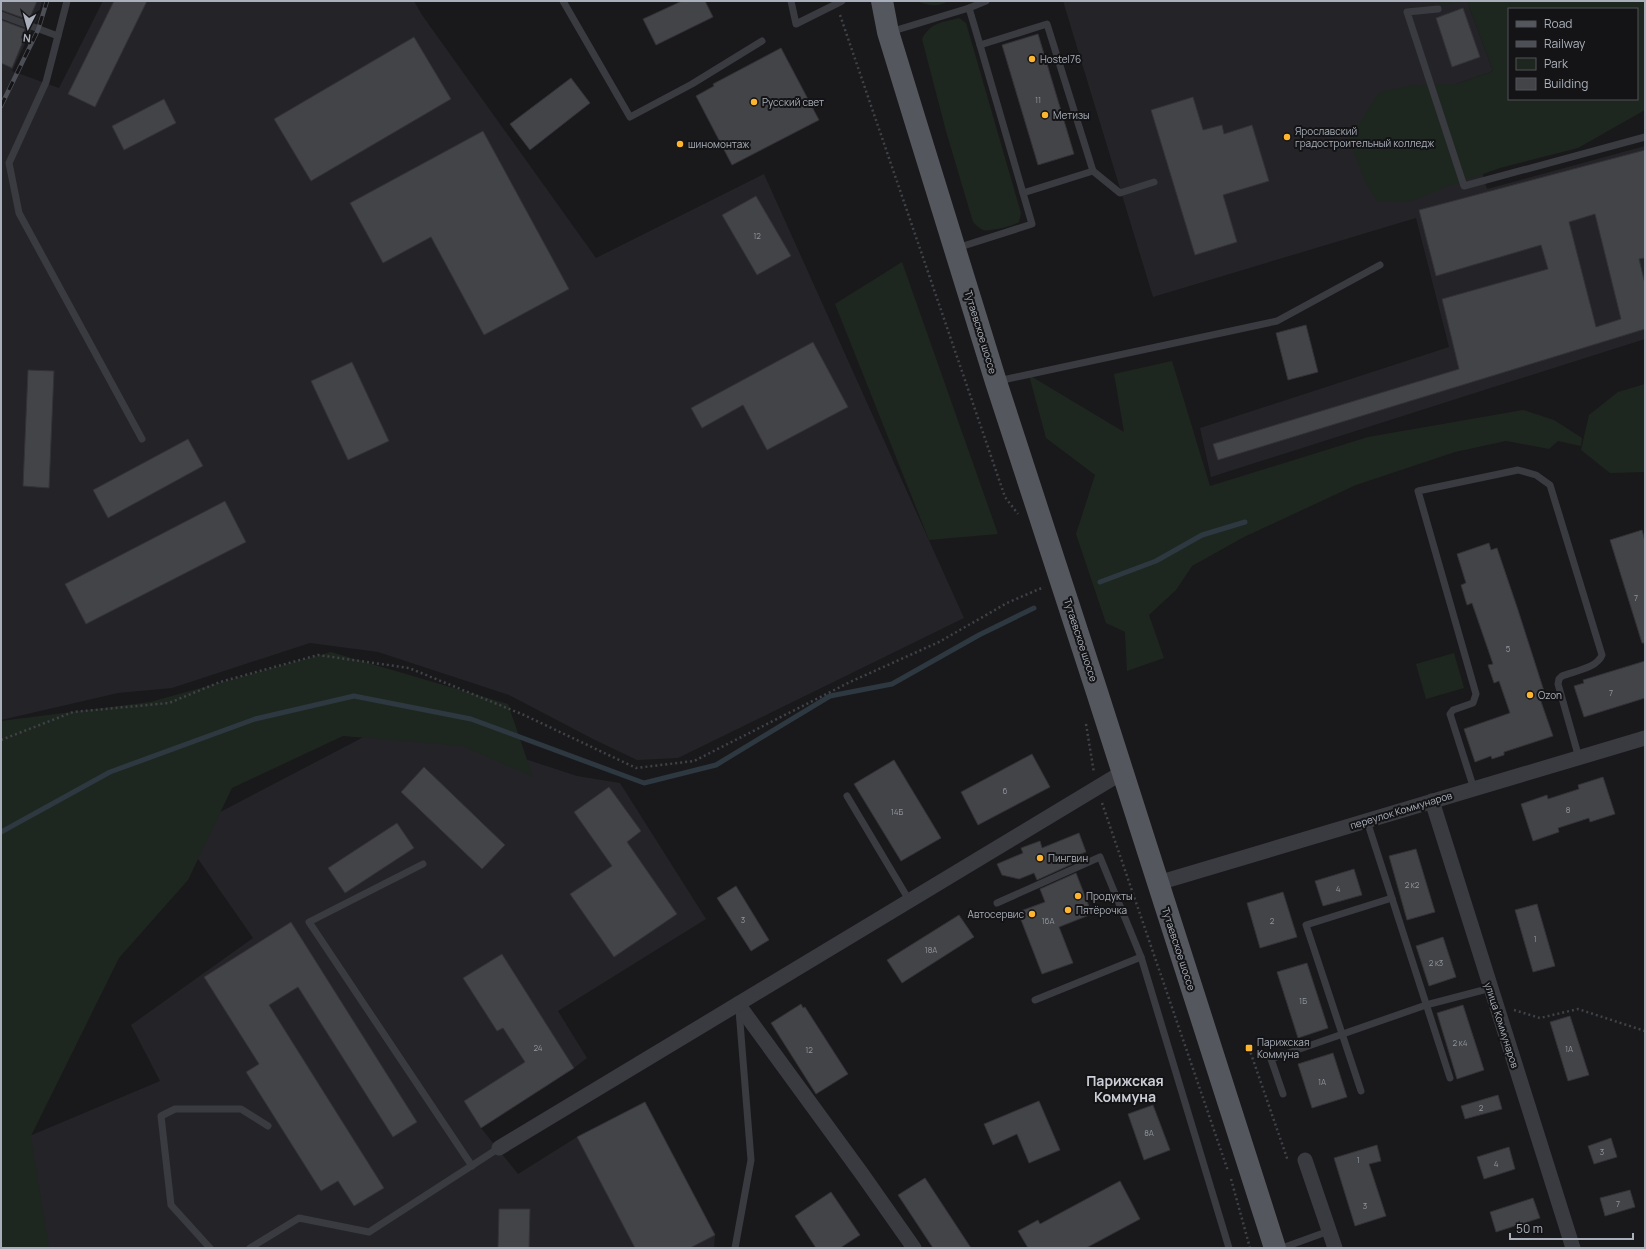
<svg xmlns="http://www.w3.org/2000/svg" width="1646" height="1249" font-family="Manrope,sans-serif">
	<rect width="100%" height="100%" fill="#19191b"/>
	<g fill="#242428">
		<polygon points="1,1 42,1 38,17 12,71 59,88 103,1 414,1 422,15 596,258 764,174 964,618 678,758 637,760 593,739 509,695 378,652 310,643 172,688 118,693 1,720"/>
		<polygon points="1063,1 1467,1 1493,71 1456,84 1487,189 1645,146 1645,339 1211,477 1200,428 1449,347 1416,218 1153,297"/>
		<polygon points="400,718 577,776 620,783 706,919 558,1011 587,1058 574,1068 481,1128 518,1174 577,1137 645,1102 715,1235 714,1248 32,1248 1,1148 160,1081 131,1025 253,938 180,833"/>
	</g>
	<g fill="#1e271f" fill-rule="evenodd">
		<path d="M 917,1 L 949,1 C 938,7 928,6 917,1 Z"/>
		<polygon points="1435,1 1466,1 1444,6"/>
		<path d="M 1467,1 L 1645,1 L 1645,110 L 1578,148 L 1500,168 L 1438,190 L 1410,202 L 1377,201 L 1366,184 L 1349,139 L 1379,92 L 1411,85 L 1456,84 L 1493,71 ZM 1509,9 L 1637,9 L 1637,99 L 1509,99 Z"/>
		<path d="M 959,18 L 966,23 L 1021,213 L 1019,222 C 1013,226 990,232 983,230 C 979,228 976,225 973,222 L 946,131 L 922,39 C 931,22 941,23 959,18 Z"/>
		<polygon points="902,262 998,534 929,540 835,304"/>
		<polygon points="1172,361 1210,486 1368,437 1523,410 1554,420 1582,438 1581,446 1558,441 1549,449 1506,441 1455,452 1356,485 1244,537 1192,566 1176,590 1149,615 1164,658 1127,671 1125,632 1106,623 1076,534 1095,475 1046,438 1029,375 1124,432 1114,374"/>
		<polygon points="1645,384 1645,472 1610,473 1581,450 1589,415 1618,392"/>
		<polygon points="331,652 508,704 533,777 462,746 343,736 232,788 188,880 119,958 31,1136 49,1248 1,1248 1,721 150,702"/>
		<polygon points="1454,653 1464,688 1426,699 1416,664"/>
	</g>
	<g fill="none" stroke-linecap="round" stroke-linejoin="round">
		<g stroke="#2d3840" stroke-width="5">
			<polyline points="1100,582 1156,561 1202,535 1245,522"/>
			<polyline points="1,832 110,772 255,719 354,696 471,719 644,783 716,765 830,696 892,684 979,635 1034,608"/>
		</g>
	</g>
	<g fill="#434448" stroke="#323237" fill-rule="evenodd">
		<polygon points="1,1 37,1 29,20 1,10"/>
		<polygon points="114,1 147,1 95,107 68,94"/>
		<polygon points="682,1 705,1 713,17 656,45 643,19"/>
		<polygon points="1463,8 1480,57 1452,67 1436,18"/>
		<polygon points="1,20 25,29 21,38 24,39 12,68 1,63"/>
		<polygon points="1038,34 1074,154 1038,165 1002,45"/>
		<polygon points="414,37 451,99 311,181 274,119"/>
		<polygon points="781,48 819,120 732,165 696,96 714,86 713,84"/>
		<polygon points="571,78 590,103 530,150 510,124"/>
		<polygon points="1193,97 1203,130 1222,125 1224,134 1252,125 1269,181 1223,195 1237,242 1195,255 1151,110"/>
		<polygon points="164,99 176,123 124,150 112,126"/>
		<polygon points="483,131 569,289 484,335 431,237 383,263 350,203"/>
		<path d="M 1645,150 L 1645,258 L 1639,259 L 1645,284 L 1645,329 L 1218,460 L 1213,444 L 1459,369 L 1442,299 L 1548,269 L 1541,245 L 1436,276 L 1419,210 ZM 1595,214 L 1621,319 L 1596,327 L 1569,222 Z"/>
		<polygon points="756,196 791,256 757,275 722,215"/>
		<polygon points="1306,325 1318,372 1288,380 1276,333"/>
		<polygon points="813,342 848,407 767,450 743,405 702,428 691,408"/>
		<polygon points="352,362 389,441 348,460 311,381"/>
		<polygon points="28,370 54,371 49,488 23,486"/>
		<polygon points="188,439 203,466 108,518 93,490"/>
		<polygon points="225,501 246,542 86,624 65,584"/>
		<polygon points="1642,530 1645,541 1645,643 1642,643 1610,540"/>
		<polygon points="1489,543 1491,550 1497,548 1518,610 1544,691 1538,693 1553,736 1504,752 1504,755 1492,759 1491,756 1475,762 1464,729 1510,713 1499,681 1494,683 1488,665 1493,664 1472,603 1467,605 1461,585 1466,583 1457,554"/>
		<polygon points="1645,661 1645,698 1584,717 1574,686 1584,683 1583,680"/>
		<polygon points="1032,754 1050,787 978,825 961,792"/>
		<polygon points="894,760 941,838 901,861 854,784"/>
		<polygon points="424,767 505,845 482,869 401,792"/>
		<polygon points="1603,777 1615,814 1590,822 1589,818 1558,828 1559,832 1533,841 1521,804 1547,795 1548,799 1579,789 1578,785"/>
		<polygon points="609,787 641,831 627,842 677,914 614,957 570,894 612,866 574,812"/>
		<polygon points="397,823 414,848 345,893 328,868"/>
		<polygon points="1079,833 1086,852 1070,858 1072,864 1037,880 1034,873 1019,879 1002,875 997,864 1023,853 1021,848 1040,841 1042,848"/>
		<polygon points="1416,849 1435,912 1407,920 1389,856"/>
		<polygon points="1354,869 1362,895 1323,906 1315,881"/>
		<polygon points="1076,873 1092,914 1059,927 1073,963 1042,974 1018,912 1045,902 1040,889"/>
		<polygon points="736,886 769,940 751,951 717,898"/>
		<polygon points="1283,892 1297,937 1260,948 1247,903"/>
		<polygon points="1537,904 1555,966 1533,972 1515,910"/>
		<polygon points="959,915 974,937 902,983 887,960"/>
		<polygon points="291,922 417,1122 393,1137 298,987 269,1005 384,1188 354,1206 338,1181 321,1191 246,1072 259,1064 204,977"/>
		<polygon points="1443,937 1456,977 1429,986 1416,946"/>
		<polygon points="502,954 574,1068 481,1128 464,1101 525,1062 503,1028 497,1031 463,978"/>
		<polygon points="1307,963 1328,1028 1298,1038 1277,972"/>
		<polygon points="801,1004 803,1008 805,1007 848,1074 816,1094 771,1023"/>
		<polygon points="1463,1005 1484,1070 1457,1079 1437,1013"/>
		<polygon points="1570,1016 1589,1075 1568,1081 1550,1022"/>
		<polygon points="1333,1053 1347,1097 1312,1108 1298,1064"/>
		<polygon points="1498,1095 1502,1109 1465,1119 1461,1106"/>
		<polygon points="1039,1101 1060,1150 1029,1163 1017,1134 993,1145 984,1124"/>
		<polygon points="645,1102 715,1235 690,1248 635,1248 577,1137"/>
		<polygon points="1153,1105 1170,1150 1144,1160 1128,1114"/>
		<polygon points="1611,1138 1617,1157 1594,1164 1588,1146"/>
		<polygon points="1377,1145 1381,1161 1369,1164 1386,1216 1355,1226 1334,1158"/>
		<polygon points="1509,1147 1515,1169 1484,1179 1477,1157"/>
		<polygon points="925,1178 971,1248 933,1248 898,1195"/>
		<polygon points="1120,1181 1140,1219 1086,1248 1028,1248 1018,1231 1038,1220 1040,1224"/>
		<polygon points="1630,1190 1635,1207 1605,1216 1600,1198"/>
		<polygon points="831,1192 860,1235 840,1248 816,1248 795,1216"/>
		<polygon points="1533,1198 1540,1218 1496,1232 1490,1212"/>
		<polygon points="499,1209 530,1209 529,1248 498,1248"/>
	</g>
	<g fill="none" stroke-linecap="round" stroke-linejoin="round">
		<g stroke="#3f4247" stroke-width="2.5" stroke-dasharray="2 3" stroke-linecap="butt">
			<polyline points="840,15 1005,497 1018,514"/>
			<polyline points="1086,724 1094,773"/>
			<polyline points="1,740 73,712 169,703 220,682 318,655 409,668 524,715 636,768 694,761 850,682 939,642 1007,603 1044,587"/>
			<polyline points="1102,803 1228,1171"/>
			<polyline points="1514,1010 1540,1018 1578,1009 1645,1031"/>
			<polyline points="1249,1048 1288,1161"/>
			<polyline points="1231,1179 1250,1248"/>
		</g>
		<g stroke="#393b40" stroke-width="7">
			<polyline points="67,1 46,82 9,163 19,213 142,439"/>
			<polyline points="563,1 630,117 692,84 762,41"/>
			<polyline points="791,1 796,24 842,1"/>
			<polyline points="969,8 986,1"/>
			<polyline points="1438,9 1407,12 1464,186 1645,137"/>
			<polyline points="1,15 58,36"/>
			<polyline points="890,32 969,8 980,45"/>
			<polyline points="1023,193 1093,171 1120,193 1154,182"/>
			<polyline points="957,248 1032,224 980,45 1047,24 1093,171"/>
			<polyline points="998,381 1277,321 1380,265"/>
			<path d="M 1474,789 L 1450,714 L 1453,710 L 1473,703 L 1476,694 L 1418,491 L 1518,470 L 1536,475 L 1550,485 L 1602,655 C 1597,668 1575,671 1562,676 L 1559,679 L 1558,684 L 1579,758"/>
			<polyline points="847,796 909,900"/>
			<polyline points="1367,821 1450,1078"/>
			<polyline points="423,864 309,922 472,1166"/>
			<polyline points="997,903 1100,857 1141,957"/>
			<polyline points="1035,1000 1141,957 1229,1248"/>
			<polyline points="1361,1091 1306,925 1392,898"/>
			<polyline points="1283,1094 1271,1059 1426,1005 1491,988"/>
			<polyline points="210,1248 171,1205 161,1116 175,1109 241,1109 268,1126"/>
			<polyline points="250,1248 299,1218 369,1232 499,1148"/>
			<polyline points="735,1248 751,1160 739,1010"/>
			<polyline points="1282,1248 1329,1231"/>
		</g>
		<g stroke="#393b40" stroke-width="15">
			<polyline points="1432,801 1573,1248"/>
			<polyline points="1158,883 1645,738"/>
			<polyline points="738,1004 862,1174 914,1248"/>
			<polyline points="499,1148 1123,772"/>
			<polyline points="1305,1160 1335,1248"/>
		</g>
		<polyline stroke="#55575f" stroke-width="22" points="882,1 888,32 915,120 996,382 1097,692 1275,1248"/>
		<defs>
			<polyline id="rail" points="1,106 38,30 47,1"/>
		</defs>
		<use href="#rail" stroke="#4c4f55" stroke-width="4.5"/>
		<use href="#rail" stroke="#141416" stroke-width="3" stroke-dasharray="9" stroke-linecap="butt"/>
	</g>
	<g fill="#fdb52f" stroke="#141416" stroke-width="1.5">
		<circle cx="1032" cy="59" r="4"/>
		<circle cx="754" cy="102" r="4"/>
		<circle cx="1045" cy="115" r="4"/>
		<circle cx="1287" cy="137" r="4"/>
		<circle cx="680" cy="144" r="4"/>
		<circle cx="1530" cy="695" r="4"/>
		<circle cx="1040" cy="858" r="4"/>
		<circle cx="1078" cy="896" r="4"/>
		<circle cx="1068" cy="910" r="4"/>
		<circle cx="1032" cy="914" r="4"/>
		<rect x="1245" y="1044" width="8" height="8" rx="2"/>
	</g>
	<g text-anchor="middle" dominant-baseline="central" stroke-width="4" stroke-linejoin="round" paint-order="stroke">
		<g font-size="8" fill="#90959e">
			<text x="1038" y="99">11</text>
			<text x="757" y="235">12</text>
			<text x="1636" y="597">7</text>
			<text x="1508" y="648">5</text>
			<text x="1611" y="692">7</text>
			<text x="1005" y="790">6</text>
			<text x="1568" y="809">8</text>
			<text x="897" y="811">14Б</text>
			<text x="1412" y="884">2 к2</text>
			<text x="1338" y="888">4</text>
			<text x="743" y="919">3</text>
			<text x="1048" y="920">16А</text>
			<text x="1272" y="920">2</text>
			<text x="1535" y="938">1</text>
			<text x="931" y="949">18А</text>
			<text x="1436" y="962">2 к3</text>
			<text x="1303" y="1000">1Б</text>
			<text x="1460" y="1042">2 к4</text>
			<text x="538" y="1047">24</text>
			<text x="1569" y="1048">1А</text>
			<text x="809" y="1049">12</text>
			<text x="1322" y="1081">1А</text>
			<text x="1481" y="1107">2</text>
			<text x="1149" y="1132">8А</text>
			<text x="1602" y="1151">3</text>
			<text x="1358" y="1159">1</text>
			<text x="1496" y="1163">4</text>
			<text x="1618" y="1203">7</text>
			<text x="1365" y="1205">3</text>
		</g>
		<g font-size="10" fill="#aab0bb" stroke="#141416" text-anchor="start">
			<text x="1040" y="59">Hostel76</text>
			<text x="762" y="102">Русский свет</text>
			<text x="1053" y="115">Метизы</text>
			<text x="1295" y="131">Ярославский<tspan x="1295" dy="12">градостроительный колледж</tspan></text>
			<text x="688" y="144">шиномонтаж</text>
			<text x="1538" y="695">Ozon</text>
			<text x="1048" y="858">Пингвин</text>
			<text x="1086" y="896">Продукты</text>
			<text x="1076" y="910">Пятёрочка</text>
			<text x="1024" y="914" text-anchor="end">Автосервис</text>
			<text x="1257" y="1042">Парижская<tspan x="1257" dy="12">Коммуна</tspan></text>
		</g>
		<g font-size="10" fill="#aab0bb" stroke="#141416">
			<text transform="translate(981 332) rotate(73)">Тутаевское шоссе</text>
			<text transform="translate(1081 640) rotate(72)">Тутаевское шоссе</text>
			<text transform="translate(1401 810) rotate(-17)">переулок Коммунаров</text>
			<text transform="translate(1179 949) rotate(72)">Тутаевское шоссе</text>
			<text transform="translate(1502 1025) rotate(72)">улица Коммунаров</text>
		</g>
		<g font-size="14" font-weight="bold" fill="#cccfd7" stroke="#141416">
			<text x="1125" y="1080">Парижская<tspan x="1125" dy="16">Коммуна</tspan></text>
		</g>
	</g>
	<rect width="1646" height="1249" fill="none" stroke="#aab0bb" stroke-width="4"/>
	<rect x="1508" y="8" width="130" height="92" fill="#141416" stroke="#505258"/>
	<rect x="1516" y="21" width="20" height="6" fill="#55575f" stroke="#505258"/>
	<text x="1544" y="28" font-size="12" fill="#aab0bb">Road</text>
	<rect x="1516" y="41" width="20" height="6" fill="#4c4f55" stroke="#505258"/>
	<text x="1544" y="48" font-size="12" fill="#aab0bb">Railway</text>
	<rect x="1516" y="58" width="20" height="12" fill="#1e271f" stroke="#505258"/>
	<text x="1544" y="68" font-size="12" fill="#aab0bb">Park</text>
	<rect x="1516" y="78" width="20" height="12" fill="#434448" stroke="#505258"/>
	<text x="1544" y="88" font-size="12" fill="#aab0bb">Building</text>
	<g transform="translate(28 28) rotate(186)" stroke="#141416" stroke-width="3" paint-order="stroke">
	<path d="M0-3L7 15L0 10L-7 15Z" fill="#aab0bb"/>
	<text y="-6" font-size="11" font-weight="bold" text-anchor="middle" fill="#aab0bb">N</text>
	</g>
	<path d="M1510 1233v6h123v-6" fill="none" stroke="#aab0bb" stroke-width="2"/>
	<text x="1516" y="1233" font-size="12" fill="#aab0bb" stroke="#141416" stroke-width="3" paint-order="stroke">50 m</text>
</svg>
